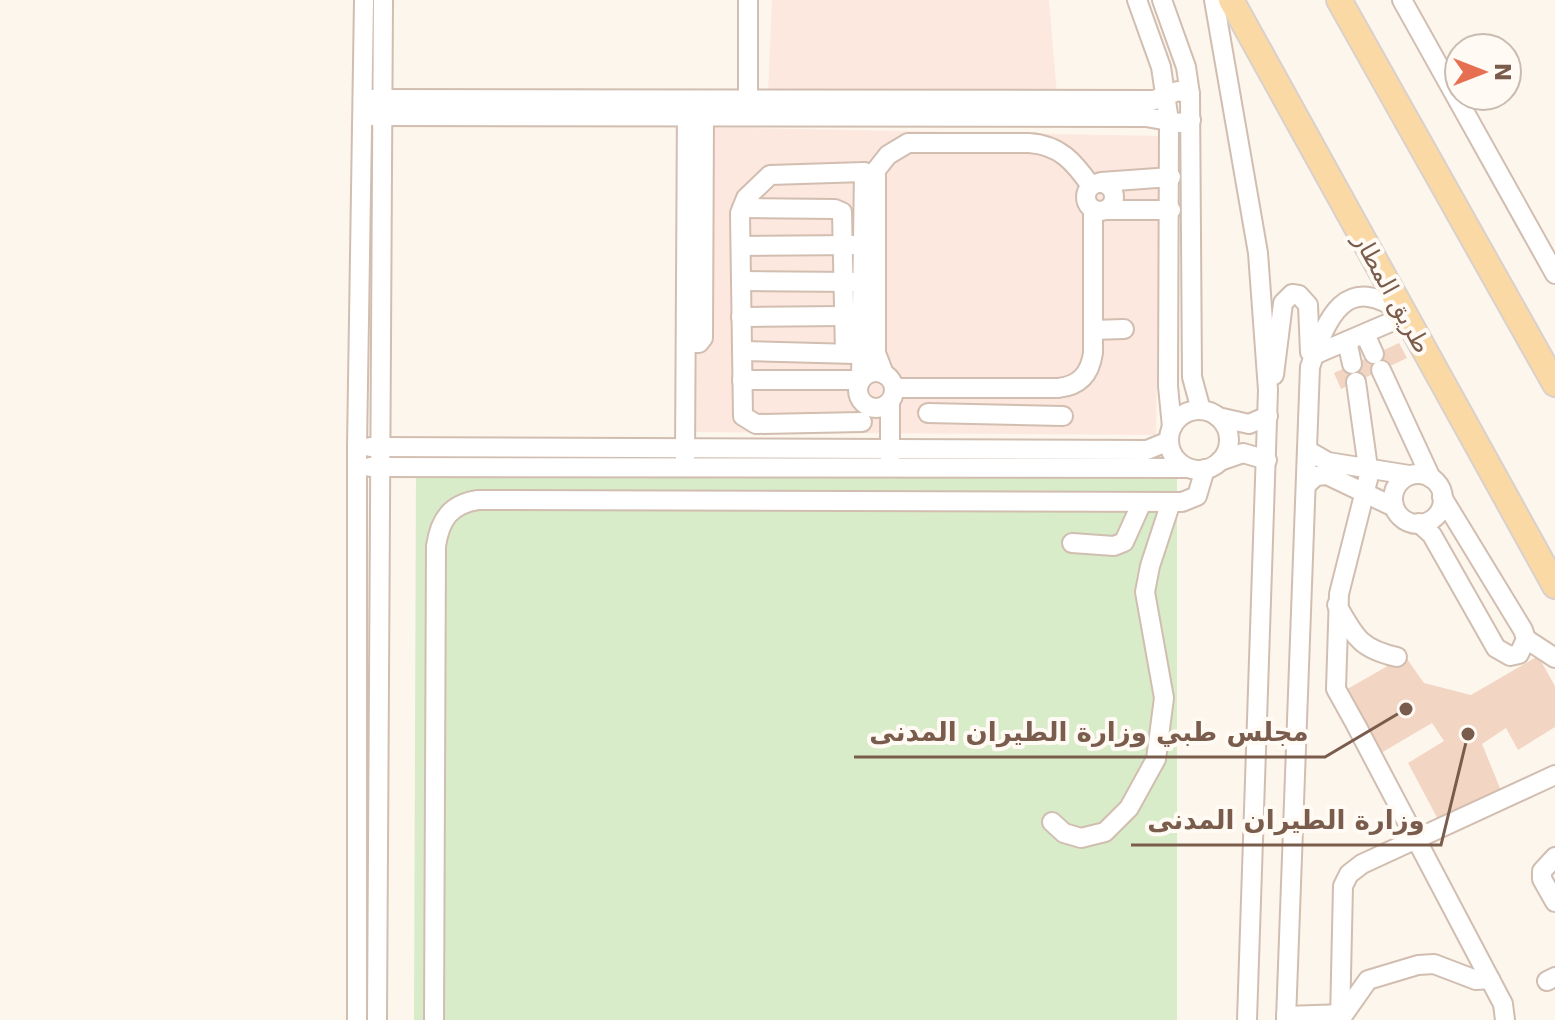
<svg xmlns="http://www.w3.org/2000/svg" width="1555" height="1020" font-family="'DejaVu Sans','Noto Sans Arabic',sans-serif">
	<rect width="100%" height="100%" fill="#fdf6ec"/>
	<g fill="#fde8e0">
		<polygon points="772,0 1049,0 1058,106 768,94"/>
		<polygon points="699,127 1161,136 1156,435 693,432"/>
	</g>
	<polygon fill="#d8ecc9" points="416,469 1177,479 1177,1020 414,1020"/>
	<g fill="#f3d5c3">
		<polygon points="1399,343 1407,358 1341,389 1334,373"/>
		<polygon points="1405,656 1424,683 1471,695 1538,656 1555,686 1555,727 1518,750 1506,728 1482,744 1502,793 1441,825 1408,763 1444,741 1432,723 1381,753 1344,691"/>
	</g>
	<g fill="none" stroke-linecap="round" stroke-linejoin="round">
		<defs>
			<g id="minor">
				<polyline points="748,0 748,109"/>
				<polyline points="1137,0 1161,67 1169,121 1168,386 1172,427"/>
				<polyline points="1162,0 1186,67 1190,94 1192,377 1201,410"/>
				<polyline points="1214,0 1258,253 1268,390 1247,1020"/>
				<polyline points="1402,0 1555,274"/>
				<polyline points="371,99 1154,100 1178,91 1190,94"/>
				<polyline points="372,116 1146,117 1180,123 1191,120"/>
				<path d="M 873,174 L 888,155 L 908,143 L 1029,143 C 1060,145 1074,162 1091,186"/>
				<polyline points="1101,182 1171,177"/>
				<circle cx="1100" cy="197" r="14"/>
				<polyline points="742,208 835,209 842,212 845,353"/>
				<polyline points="1105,210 1171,210"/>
				<polyline points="741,246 855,245"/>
				<polyline points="741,281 854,282"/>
				<polyline points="741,317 844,316"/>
				<polyline points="1093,330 1124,329"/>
				<polyline points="1365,334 1374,354"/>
				<polyline points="1347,341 1352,364"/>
				<polyline points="686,343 699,343 703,338 704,117"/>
				<polyline points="742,351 855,354"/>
				<polyline points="1314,355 1405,316"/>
				<polyline points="1381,370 1431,478"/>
				<circle cx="876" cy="390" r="18"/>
				<polyline points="1274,375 1283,303 1292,294 1299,295 1308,305 1310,352"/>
				<polyline points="742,380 861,380 864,172"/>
				<polyline points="1356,382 1369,475 1339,594 1336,689 1356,725 1503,1004 1505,1020"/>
				<path d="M 894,388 L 1058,388 C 1079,386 1090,374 1093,353 L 1093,209"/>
				<polyline points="890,402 890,460"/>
				<circle cx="1199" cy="440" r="30"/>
				<polyline points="928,413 1063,416"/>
				<polyline points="1218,417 1249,424 1268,416"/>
				<polyline points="862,422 756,424 743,416 740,213 746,198 770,175 864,172 876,176 876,353 884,374"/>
				<polyline points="370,447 1147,450 1169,441"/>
				<polyline points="1307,450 1328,462 1409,475"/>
				<polyline points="685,460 687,106"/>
				<polyline points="1220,461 1243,453 1267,460"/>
				<polyline points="370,467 1188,468"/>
				<circle cx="1418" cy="499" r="25"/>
				<polyline points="1306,485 1316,476 1327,475 1394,507"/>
				<polyline points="1419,523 1432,535 1496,648 1510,656 1519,654 1526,639 1523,630 1442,497"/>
				<polyline points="1072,543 1114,546 1124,542 1142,502"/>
				<path d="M 1337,605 C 1355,637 1360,649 1397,657"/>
				<polyline points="1526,639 1555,658"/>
				<polyline points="1052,822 1064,833 1081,838 1105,832 1129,808 1156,759 1164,698 1145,592 1150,566 1171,502"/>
				<polyline points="1555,857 1542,871 1542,879 1555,902"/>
				<polyline points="1547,981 1555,977"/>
				<polyline points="1286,1016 1344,1014 1368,980 1418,965 1434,964 1476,980 1490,979"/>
				<polyline points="357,1020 357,447 364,0"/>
				<polyline points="377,1020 383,0"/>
				<path d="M 434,1020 L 436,546 C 440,519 451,504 478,500 L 1182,502 L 1197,496 L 1205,469"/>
				<path d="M 1286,1020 L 1310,367 C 1327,317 1345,271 1403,313"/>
				<polyline points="1340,1020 1343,886 1349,874 1362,864 1555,775"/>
			</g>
			<g id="major">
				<polyline points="1231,0 1555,586"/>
				<polyline points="1339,0 1555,384"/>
			</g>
		</defs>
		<use href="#minor" stroke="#d1beb0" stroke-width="22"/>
		<use href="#major" stroke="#dad1cd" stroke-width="28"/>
		<use href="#minor" stroke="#fff" stroke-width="18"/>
		<use href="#major" stroke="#fbd9a5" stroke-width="24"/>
	</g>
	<g text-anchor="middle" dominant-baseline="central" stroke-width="8" stroke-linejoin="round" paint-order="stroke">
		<g font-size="24" fill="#7a5c4d" stroke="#fffaf3">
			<text transform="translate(1392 293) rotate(61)">طريق المطار</text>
		</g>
	</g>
	<path fill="none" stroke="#7a5c4d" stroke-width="3" d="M1406 709L1325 757H854M1468 734L1441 845H1131"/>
	<g fill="#7a5c4d" stroke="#fffaf3" stroke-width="3">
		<circle cx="1406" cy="709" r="8"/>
		<circle cx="1468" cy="734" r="8"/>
	</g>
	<g font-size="26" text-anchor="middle" font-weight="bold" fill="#7a5c4d" stroke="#fffaf3" stroke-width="8" stroke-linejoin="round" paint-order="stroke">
		<text x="1089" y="741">مجلس طبي وزارة الطيران المدنى</text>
		<text x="1286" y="829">وزارة الطيران المدنى</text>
	</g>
	<g transform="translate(1483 72) rotate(90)"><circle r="38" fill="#fffaf3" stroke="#cabbb1" stroke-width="2"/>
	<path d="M0-6L14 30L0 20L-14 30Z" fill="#e76f51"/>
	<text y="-12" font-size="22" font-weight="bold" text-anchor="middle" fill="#7a5c4d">N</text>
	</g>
</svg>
